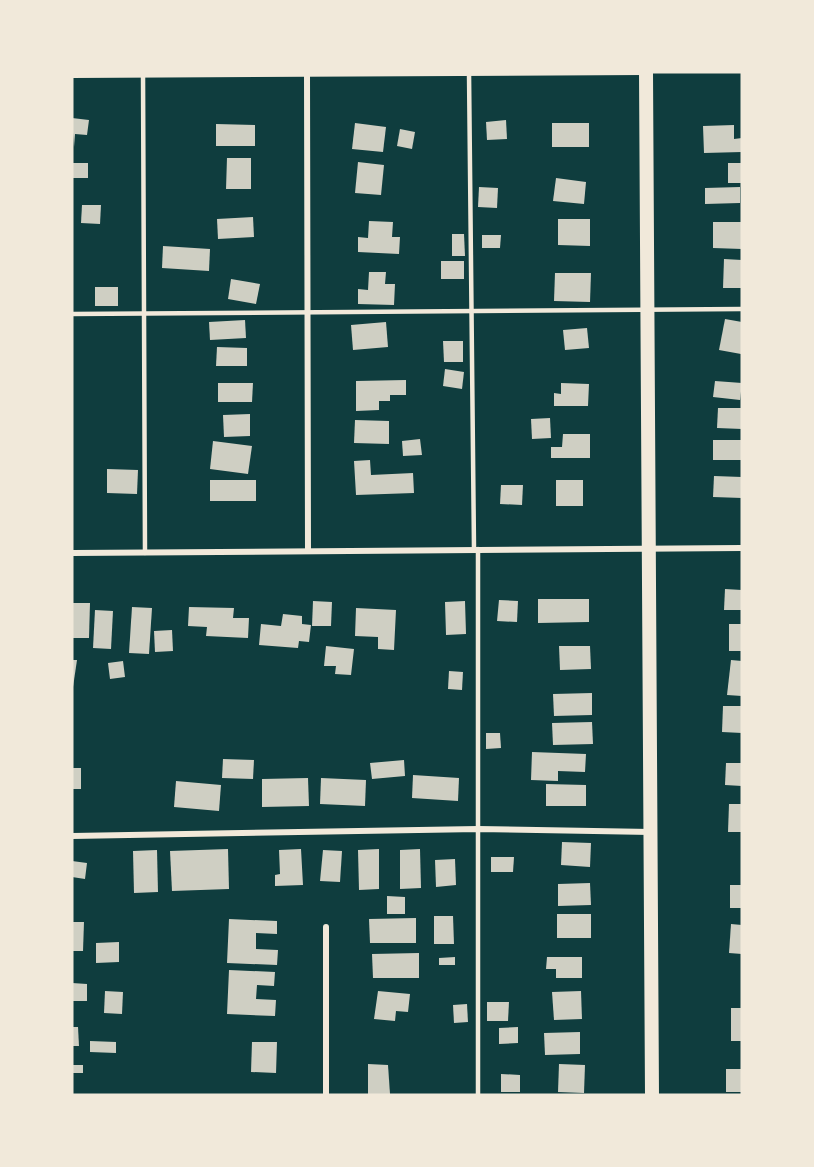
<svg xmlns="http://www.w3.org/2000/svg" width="814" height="1167" font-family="'Space Grotesk',sans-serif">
	<rect width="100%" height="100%" fill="#0f3d3e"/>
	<g fill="#cfcfc3">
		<polygon points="72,118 89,120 87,135 75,134 74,147"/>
		<polygon points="506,120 507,139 487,140 486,122"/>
		<polygon points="355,123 386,127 383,152 352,149"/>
		<rect x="552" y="123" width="37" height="24"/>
		<polygon points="216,124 255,125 255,146 216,146"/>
		<polygon points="734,125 734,139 742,138 742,152 704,153 703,126"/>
		<polygon points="400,129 415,132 412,149 397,146"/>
		<polygon points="227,158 251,158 251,189 226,189"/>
		<polygon points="358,162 384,165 381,195 355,193"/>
		<rect x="73" y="163" width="15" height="15"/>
		<rect x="728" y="163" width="14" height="20"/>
		<polygon points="556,178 586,182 584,204 553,201"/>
		<polygon points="479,187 498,188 497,208 478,207"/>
		<polygon points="740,187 740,203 705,204 705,188"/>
		<polygon points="82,205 101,205 100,224 81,223"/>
		<polygon points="253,217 254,237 218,239 217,219"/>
		<polygon points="558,219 590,219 590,246 558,245"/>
		<polygon points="369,221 393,222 392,237 400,237 399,254 358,252 358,237 368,238"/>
		<polygon points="713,222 742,222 742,249 713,248"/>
		<polygon points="452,234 464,234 465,256 452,256"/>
		<polygon points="482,235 501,235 500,248 482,248"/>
		<polygon points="163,246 210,249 209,271 162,268"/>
		<polygon points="724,259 742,260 742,288 723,288"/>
		<rect x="441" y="261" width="23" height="18"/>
		<polygon points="369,272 386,272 385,284 395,284 394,305 358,304 358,289 368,290"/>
		<polygon points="555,273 591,273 590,302 554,301"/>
		<polygon points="231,279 260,284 256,304 228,299"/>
		<rect x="95" y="287" width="23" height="19"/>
		<polygon points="725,319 742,322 741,354 719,350"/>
		<polygon points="245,320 246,338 210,340 209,322"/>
		<polygon points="386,322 388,347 353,350 351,325"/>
		<polygon points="587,328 589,348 565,350 563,330"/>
		<polygon points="443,341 463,341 463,362 444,362"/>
		<polygon points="217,347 247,348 247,366 216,366"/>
		<polygon points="445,369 464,372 462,389 443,386"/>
		<polygon points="406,380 406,395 390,395 390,401 379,401 379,410 356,411 356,381"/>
		<polygon points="715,381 742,383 740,400 713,397"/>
		<polygon points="218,383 253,383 252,402 218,402"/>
		<polygon points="561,383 589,384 588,406 554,406 554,393 561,394"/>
		<polygon points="718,408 742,408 742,429 717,428"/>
		<polygon points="250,414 250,436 224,437 223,415"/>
		<polygon points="550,418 551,438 532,439 531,419"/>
		<polygon points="355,420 389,421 389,444 354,443"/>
		<polygon points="563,434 590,434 590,458 551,458 551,447 562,447"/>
		<polygon points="420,439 422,455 403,456 402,441"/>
		<rect x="713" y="440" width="29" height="20"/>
		<polygon points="213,441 252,446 248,474 210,469"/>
		<polygon points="370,460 371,475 413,473 414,493 356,495 354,461"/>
		<polygon points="107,469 138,470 137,494 107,493"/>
		<polygon points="714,476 742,477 742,498 713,497"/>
		<rect x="210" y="480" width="46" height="21"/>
		<rect x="556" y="480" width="27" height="26"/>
		<polygon points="501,485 523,485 522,505 500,504"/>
		<polygon points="725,589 742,590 742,610 724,610"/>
		<polygon points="538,599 589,599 589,622 538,623"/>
		<polygon points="499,600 518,601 517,622 497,621"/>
		<polygon points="313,601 332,602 331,626 312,626"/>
		<polygon points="465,601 466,634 446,635 445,602"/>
		<polygon points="72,603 90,603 89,638 72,638"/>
		<polygon points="132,607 152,608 149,654 129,653"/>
		<polygon points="189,607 234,608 233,618 249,618 248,638 206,636 207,627 188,626"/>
		<polygon points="356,608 396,610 394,650 378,649 378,637 355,636"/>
		<polygon points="95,610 113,611 111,649 93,648"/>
		<polygon points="283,614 302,616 302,624 311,625 309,642 299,641 298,648 259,645 261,624 281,626"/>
		<rect x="729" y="624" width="13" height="27"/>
		<polygon points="172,630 173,651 155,652 154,631"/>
		<polygon points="326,646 354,649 351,675 335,674 336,666 324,666"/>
		<polygon points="559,646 590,646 591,669 560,670"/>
		<polygon points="72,660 77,660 73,687 72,687"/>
		<polygon points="731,660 742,661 742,696 727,695"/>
		<polygon points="123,661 125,677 110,679 108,663"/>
		<polygon points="449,671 463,672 462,690 448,689"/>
		<polygon points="592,693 592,715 554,716 553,694"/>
		<polygon points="723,706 742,706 742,733 722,732"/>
		<polygon points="592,722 593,744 553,745 552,723"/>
		<polygon points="486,733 500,733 501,748 486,749"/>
		<polygon points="532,752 586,754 585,772 558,771 558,781 531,780"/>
		<polygon points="223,759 254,760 253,779 222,778"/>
		<polygon points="404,760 405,776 372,779 370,763"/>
		<polygon points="726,763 742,763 742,786 725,785"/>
		<rect x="72" y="768" width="9" height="21"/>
		<polygon points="413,775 459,778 458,801 412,798"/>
		<polygon points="308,778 309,806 262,807 262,779"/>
		<polygon points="321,778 366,780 365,806 320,804"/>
		<polygon points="176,781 221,785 219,811 174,807"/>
		<polygon points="546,784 586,785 586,806 546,806"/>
		<polygon points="729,804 742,804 742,832 728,832"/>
		<polygon points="562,842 591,843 590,867 561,865"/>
		<polygon points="228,849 229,889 172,891 170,851"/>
		<polygon points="301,849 303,885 275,886 275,875 280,874 279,850"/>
		<polygon points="379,849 379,889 359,890 358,850"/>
		<polygon points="420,849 421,888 400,889 400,850"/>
		<polygon points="157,850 158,892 134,893 133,851"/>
		<polygon points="323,850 342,851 340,882 320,881"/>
		<polygon points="491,857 514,857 513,872 491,872"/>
		<polygon points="455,859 456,885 436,887 435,860"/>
		<polygon points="72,861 87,863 85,879 72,877"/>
		<polygon points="590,883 591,905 558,906 558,884"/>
		<rect x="730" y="885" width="12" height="23"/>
		<polygon points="387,896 405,897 405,914 387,914"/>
		<rect x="557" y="914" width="34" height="24"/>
		<polygon points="434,916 453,916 454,944 434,944"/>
		<polygon points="416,918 416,943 370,943 369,919"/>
		<polygon points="229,919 277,921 277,934 256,933 256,949 278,950 277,965 227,963"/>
		<polygon points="72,922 84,922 83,951 72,951"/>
		<polygon points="731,924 742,925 742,954 729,953"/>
		<polygon points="119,942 119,962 96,963 96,943"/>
		<polygon points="419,953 419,978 373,978 372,954"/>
		<polygon points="455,957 455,965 439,965 439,958"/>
		<polygon points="547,957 582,957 582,978 556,978 556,969 546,969"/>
		<polygon points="229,970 275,972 274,986 257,985 256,999 276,1000 275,1016 227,1014"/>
		<polygon points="72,983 87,984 87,1001 72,1001"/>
		<polygon points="105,991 123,992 122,1014 104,1013"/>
		<polygon points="378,991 410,994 408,1012 396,1011 395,1021 374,1019"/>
		<polygon points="581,991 582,1019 554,1020 552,992"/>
		<polygon points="487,1002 509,1002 508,1021 487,1021"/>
		<polygon points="467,1004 468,1022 454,1023 453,1005"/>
		<rect x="731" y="1008" width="11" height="33"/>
		<polygon points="72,1027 78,1027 79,1046 72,1046"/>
		<polygon points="518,1027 518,1043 499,1044 499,1028"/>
		<polygon points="580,1032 580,1054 545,1055 544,1033"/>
		<polygon points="90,1041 116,1042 116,1053 90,1052"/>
		<polygon points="252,1042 277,1042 276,1073 251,1072"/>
		<polygon points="368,1064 388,1065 390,1094 368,1094"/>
		<polygon points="559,1064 585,1065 584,1093 558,1092"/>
		<rect x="72" y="1065" width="11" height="8"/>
		<rect x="726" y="1069" width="16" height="23"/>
		<polygon points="501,1074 520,1075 520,1092 501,1092"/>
	</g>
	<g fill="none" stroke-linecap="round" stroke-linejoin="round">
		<g stroke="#f1e9da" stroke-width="4.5">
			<polyline points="143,72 145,553"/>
			<polyline points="469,72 474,549"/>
			<polyline points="72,314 742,309"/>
			<polyline points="478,1095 478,549"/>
		</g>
		<g stroke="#f1e9da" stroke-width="6">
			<polyline points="307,72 308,550"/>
			<polyline points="72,75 644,72"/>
			<polyline points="72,553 742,548"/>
			<polyline points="72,836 478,829 651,832"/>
			<polyline points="326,927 326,1095"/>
		</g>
		<polyline stroke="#f1e9da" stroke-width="14" points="646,72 652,1095"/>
	</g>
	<rect width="814" height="1167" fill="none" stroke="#f1e9da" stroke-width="147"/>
</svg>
